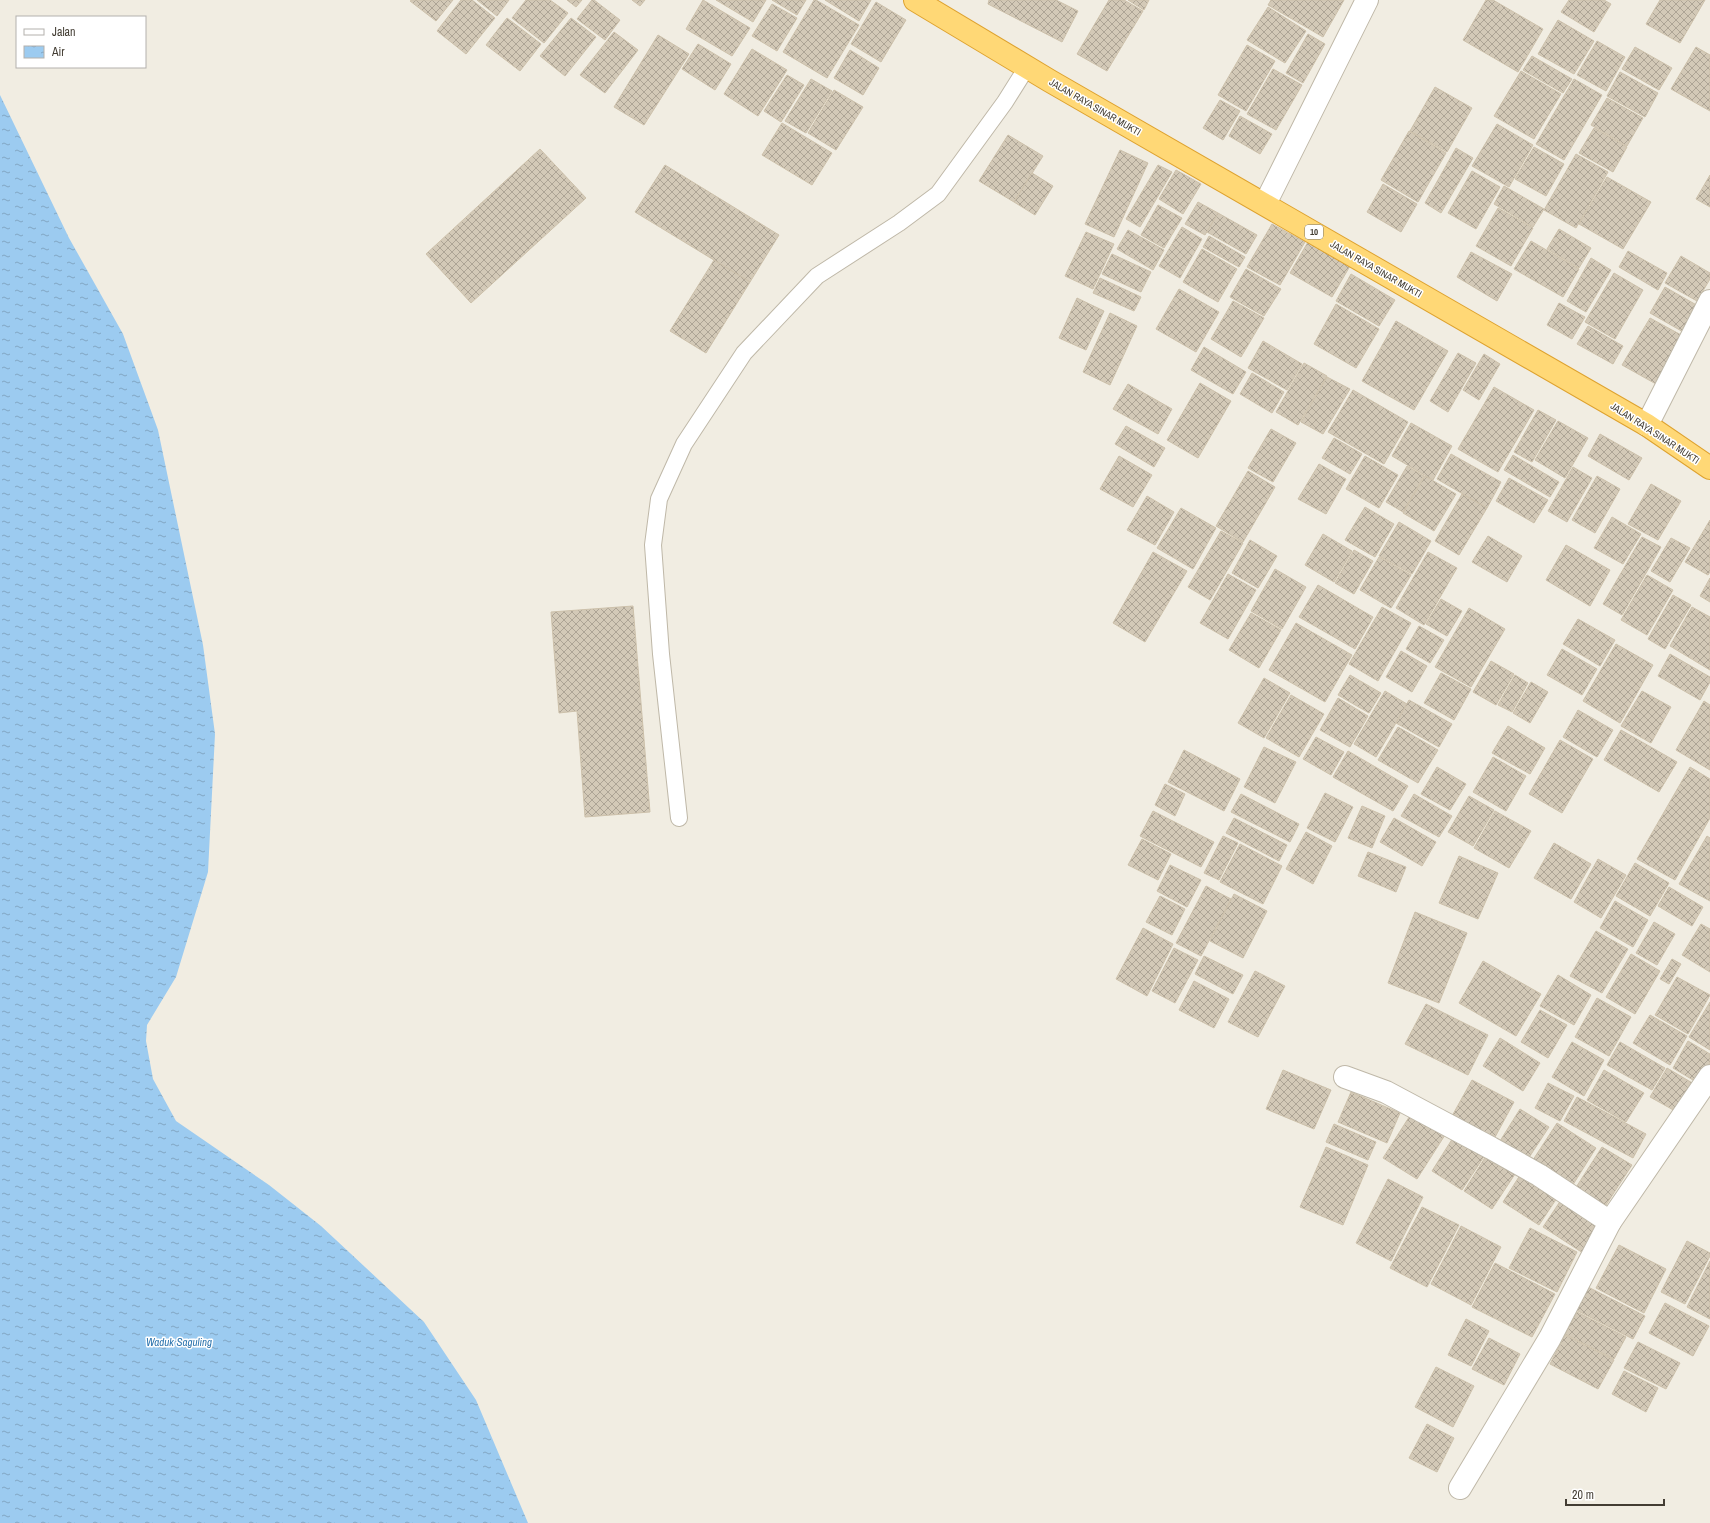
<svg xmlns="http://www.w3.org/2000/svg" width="1710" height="1523" font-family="'Archivo Narrow',sans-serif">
	<defs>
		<pattern id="water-ripples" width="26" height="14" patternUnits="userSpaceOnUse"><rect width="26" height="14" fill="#9ccbf0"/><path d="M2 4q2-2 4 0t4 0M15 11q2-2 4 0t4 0" fill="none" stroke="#81a6c3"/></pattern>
		<pattern id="building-cross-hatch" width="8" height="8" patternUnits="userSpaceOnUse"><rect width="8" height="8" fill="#d3c9b7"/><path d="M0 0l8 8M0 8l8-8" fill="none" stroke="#ada495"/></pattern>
	</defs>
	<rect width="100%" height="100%" fill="#f1ede2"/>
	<polygon fill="url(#water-ripples)" points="0,95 69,238 123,334 158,430 203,645 215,734 208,872 176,977 147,1025 146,1041 153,1079 176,1121 269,1185 321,1226 424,1322 476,1400 528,1523 0,1523"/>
	<g fill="url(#building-cross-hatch)" stroke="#cdc1ab">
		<polygon points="412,0 453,0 436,21 410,1"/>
		<polygon points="461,0 472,0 495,18 466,54 437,31"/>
		<polygon points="477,0 509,0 497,16"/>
		<polygon points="526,0 550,0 568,13 544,43 512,18"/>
		<polygon points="567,0 582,0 576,7"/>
		<polygon points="592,0 594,0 620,20 605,40 577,19"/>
		<polygon points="632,0 645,0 640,6"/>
		<polygon points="703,0 750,28 732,56 686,29"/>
		<polygon points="716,0 766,0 753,22"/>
		<polygon points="772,0 806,0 797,15"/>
		<polygon points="814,0 816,0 859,25 827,78 783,52"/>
		<polygon points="825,0 871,0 859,21"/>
		<polygon points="989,0 1056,0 1078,11 1062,42 988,4"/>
		<polygon points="1109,0 1124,0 1143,11 1107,71 1077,54"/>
		<polygon points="1128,0 1149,0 1144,10"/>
		<polygon points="1271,0 1344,0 1323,37 1268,5"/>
		<polygon points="1486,0 1493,0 1543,29 1518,72 1463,40"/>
		<polygon points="1569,0 1604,0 1611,4 1594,32 1561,12"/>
		<polygon points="1660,0 1705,0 1680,43 1646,24"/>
		<polygon points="876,2 906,20 881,62 851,44"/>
		<polygon points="772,4 797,18 777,51 752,36"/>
		<polygon points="1268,7 1306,31 1285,63 1247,40"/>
		<polygon points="507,18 541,44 520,71 486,45"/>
		<polygon points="571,18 596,37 565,76 540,56"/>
		<polygon points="1558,20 1594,41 1574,74 1538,54"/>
		<polygon points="614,32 638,50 605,93 580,75"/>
		<polygon points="1308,34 1325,44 1303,83 1286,73"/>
		<polygon points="658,35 689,54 644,125 614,107"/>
		<polygon points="1597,41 1625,57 1606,91 1577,75"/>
		<polygon points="698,44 731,64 715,90 682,69"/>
		<polygon points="1247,45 1275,61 1246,111 1218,95"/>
		<polygon points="1635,47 1672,68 1659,90 1622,69"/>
		<polygon points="1696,47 1710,55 1710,111 1671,89"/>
		<polygon points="752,49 787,70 758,116 724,94"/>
		<polygon points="850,50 879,68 863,95 834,78"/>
		<polygon points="1532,56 1572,79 1563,93 1523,70"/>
		<polygon points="1273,69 1302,85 1276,130 1247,114"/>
		<polygon points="1521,71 1561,94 1534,139 1494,116"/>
		<polygon points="1620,72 1658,93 1645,117 1607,96"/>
		<polygon points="787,75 804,85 781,122 764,111"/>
		<polygon points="811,79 832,91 806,133 785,121"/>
		<polygon points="1574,79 1602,95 1564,160 1536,144"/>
		<polygon points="1435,87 1472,108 1447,152 1410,131"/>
		<polygon points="834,90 863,107 836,150 808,133"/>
		<polygon points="1607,98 1643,118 1627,146 1591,125"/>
		<polygon points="1220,100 1240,111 1223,140 1203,128"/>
		<polygon points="1240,116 1272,134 1260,154 1229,136"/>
		<polygon points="782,123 832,153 812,185 762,155"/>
		<polygon points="1497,124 1533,145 1509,187 1472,166"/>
		<polygon points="1594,128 1627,147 1613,172 1579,153"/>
		<polygon points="1409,131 1446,153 1418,202 1381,180"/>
		<polygon points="1008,135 1043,156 1014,202 979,181"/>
		<polygon points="1534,147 1564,164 1546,196 1515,179"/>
		<polygon points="1456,148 1473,158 1441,213 1425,203"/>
		<polygon points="540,149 586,198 471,303 426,254"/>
		<polygon points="1120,150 1148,163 1114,237 1085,224"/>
		<polygon points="1576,154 1608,172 1576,228 1544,210"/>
		<polygon points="665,165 779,235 750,282 635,212"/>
		<polygon points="1158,165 1172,172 1140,227 1126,219"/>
		<polygon points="1176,170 1201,184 1183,214 1159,199"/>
		<polygon points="1472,171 1500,187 1476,229 1448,213"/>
		<polygon points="1032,173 1053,186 1035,215 1014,202"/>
		<polygon points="1710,175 1710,207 1696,199"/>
		<polygon points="1607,177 1651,202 1623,249 1579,224"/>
		<polygon points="1383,184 1417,204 1401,232 1367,212"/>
		<polygon points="1504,186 1544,209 1533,227 1494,204"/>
		<polygon points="1198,202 1218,213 1205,235 1185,224"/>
		<polygon points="1158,205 1182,218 1164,248 1141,235"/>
		<polygon points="1498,208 1533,228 1511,266 1476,246"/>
		<polygon points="1218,213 1257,235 1246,254 1207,232"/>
		<polygon points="1272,224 1305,242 1280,285 1247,267"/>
		<polygon points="1182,227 1202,239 1180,278 1159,266"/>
		<polygon points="1559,229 1591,248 1579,268 1547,249"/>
		<polygon points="1128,230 1164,250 1153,270 1117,249"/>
		<polygon points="1086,232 1114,244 1093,289 1065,276"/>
		<polygon points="1209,236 1245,257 1239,267 1203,247"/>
		<polygon points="1531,241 1579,269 1563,297 1514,269"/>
		<polygon points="1308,242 1350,266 1332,297 1290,273"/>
		<polygon points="1202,249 1237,269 1218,302 1183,282"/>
		<polygon points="1628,251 1667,273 1658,290 1619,267"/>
		<polygon points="1471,252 1512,274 1497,301 1457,277"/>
		<polygon points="1112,254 1151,272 1141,292 1102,274"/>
		<polygon points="1681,256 1710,273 1710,279 1697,301 1665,283"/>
		<polygon points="1591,258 1611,270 1586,312 1567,301"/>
		<polygon points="714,260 750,282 706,353 670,331"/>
		<polygon points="1246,269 1281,289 1264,316 1230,297"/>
		<polygon points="1614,273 1643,290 1615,339 1585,322"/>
		<polygon points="1351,274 1395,300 1379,326 1336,301"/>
		<polygon points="1100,278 1141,297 1134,311 1093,293"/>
		<polygon points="1665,287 1700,307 1685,333 1650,313"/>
		<polygon points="1179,289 1219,312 1196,352 1156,329"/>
		<polygon points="1077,298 1104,311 1086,350 1059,338"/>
		<polygon points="1233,301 1264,318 1241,357 1211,339"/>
		<polygon points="1559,303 1585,317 1572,339 1547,325"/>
		<polygon points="1336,304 1379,329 1356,368 1314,344"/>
		<polygon points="1110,313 1137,326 1110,385 1083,372"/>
		<polygon points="1650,318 1683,336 1656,384 1622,365"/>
		<polygon points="1396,321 1448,351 1414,410 1362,381"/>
		<polygon points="1588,326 1623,346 1613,364 1577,344"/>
		<polygon points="1263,341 1302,364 1287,390 1248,368"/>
		<polygon points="1204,347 1246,372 1233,394 1191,370"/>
		<polygon points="1458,353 1476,363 1448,412 1430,401"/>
		<polygon points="1484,354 1500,364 1479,400 1463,390"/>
		<polygon points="1304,363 1327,376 1298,425 1276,412"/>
		<polygon points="1252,373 1284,392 1272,413 1240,394"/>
		<polygon points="1327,377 1350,389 1323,434 1301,422"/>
		<polygon points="1200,383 1231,401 1198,458 1167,440"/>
		<polygon points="1128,384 1172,409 1158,434 1113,409"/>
		<polygon points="1494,387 1534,410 1498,472 1458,449"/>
		<polygon points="1353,390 1408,422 1384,464 1328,432"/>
		<polygon points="1538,410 1556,420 1532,462 1514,452"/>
		<polygon points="1558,421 1588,438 1565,478 1535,460"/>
		<polygon points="1411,423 1452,446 1433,480 1392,456"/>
		<polygon points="1126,426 1165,448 1154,467 1115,444"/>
		<polygon points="1271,429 1296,443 1273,482 1248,468"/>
		<polygon points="1600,434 1642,458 1629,480 1588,456"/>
		<polygon points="1334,438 1362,454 1350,474 1322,458"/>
		<polygon points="1451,454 1501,482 1487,508 1437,479"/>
		<polygon points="1513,455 1559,482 1550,497 1504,470"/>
		<polygon points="1119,456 1152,475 1133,507 1100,489"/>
		<polygon points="1365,456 1398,475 1379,508 1346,489"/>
		<polygon points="1319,464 1346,479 1326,514 1298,499"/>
		<polygon points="1407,466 1424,476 1403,512 1386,502"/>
		<polygon points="1573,467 1592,478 1567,522 1548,511"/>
		<polygon points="1248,471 1275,487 1243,542 1216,526"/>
		<polygon points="1425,476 1456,494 1434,531 1403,513"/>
		<polygon points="1597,476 1620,489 1595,533 1572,520"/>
		<polygon points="1509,478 1548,500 1534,523 1496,501"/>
		<polygon points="1651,484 1681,501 1658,540 1628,524"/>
		<polygon points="1462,494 1487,508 1459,555 1435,541"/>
		<polygon points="1147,496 1174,512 1155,545 1127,530"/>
		<polygon points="1365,507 1394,524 1375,557 1345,540"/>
		<polygon points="1181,508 1216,528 1193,569 1157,548"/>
		<polygon points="1612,517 1641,534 1623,564 1594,548"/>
		<polygon points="1710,520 1710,572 1708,575 1685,562"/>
		<polygon points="1399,522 1431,541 1412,574 1379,556"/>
		<polygon points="1221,531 1243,543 1210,600 1188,587"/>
		<polygon points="1323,534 1352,551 1334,582 1305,565"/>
		<polygon points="1488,536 1522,556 1507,582 1472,562"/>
		<polygon points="1642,537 1661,547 1622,615 1603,604"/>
		<polygon points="1671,538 1690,548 1670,582 1651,571"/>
		<polygon points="1250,540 1277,556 1258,588 1232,573"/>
		<polygon points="1566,545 1610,570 1590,606 1546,580"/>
		<polygon points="1354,550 1373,561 1354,594 1335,583"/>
		<polygon points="1153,552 1187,571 1145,642 1113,623"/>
		<polygon points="1428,552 1457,568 1424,625 1396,608"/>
		<polygon points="1379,557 1411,575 1391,608 1360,590"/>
		<polygon points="1275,569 1306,587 1282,629 1251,611"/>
		<polygon points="1228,574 1256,590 1228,639 1200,623"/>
		<polygon points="1647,575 1673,590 1647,635 1621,620"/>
		<polygon points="1710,578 1710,602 1700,596"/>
		<polygon points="1318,585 1373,617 1355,649 1299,617"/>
		<polygon points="1673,595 1691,605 1665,649 1648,639"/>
		<polygon points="1441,599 1462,611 1447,636 1426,624"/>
		<polygon points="633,606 650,812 585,817 577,711 559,713 551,612"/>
		<polygon points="1382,607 1411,623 1378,681 1349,664"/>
		<polygon points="1692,607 1710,617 1710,670 1670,646"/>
		<polygon points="1469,608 1505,629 1471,687 1435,667"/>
		<polygon points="1251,613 1281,630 1259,668 1229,650"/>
		<polygon points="1578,619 1615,640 1600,666 1563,644"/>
		<polygon points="1296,623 1352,655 1325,702 1269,670"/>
		<polygon points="1419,626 1444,640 1430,663 1406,649"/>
		<polygon points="1616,644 1653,665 1620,723 1583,701"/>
		<polygon points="1562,649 1597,669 1582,695 1547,675"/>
		<polygon points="1401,651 1427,666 1412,692 1386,677"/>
		<polygon points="1670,654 1710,677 1710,682 1700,700 1658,676"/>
		<polygon points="1491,661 1514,674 1496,705 1473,692"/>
		<polygon points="1441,673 1471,689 1454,720 1424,703"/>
		<polygon points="1350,675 1381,693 1369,713 1338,695"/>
		<polygon points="1515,675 1528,683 1512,712 1498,705"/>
		<polygon points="1264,678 1290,693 1264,738 1238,723"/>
		<polygon points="1531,682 1548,692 1530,723 1513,713"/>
		<polygon points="1385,691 1407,704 1376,757 1354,744"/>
		<polygon points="1642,691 1671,707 1651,743 1621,726"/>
		<polygon points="1291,695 1324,714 1299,757 1266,738"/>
		<polygon points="1338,698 1368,716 1350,747 1320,730"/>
		<polygon points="1409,700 1452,724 1439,747 1396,723"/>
		<polygon points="1704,701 1710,705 1710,770 1676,750"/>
		<polygon points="1578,710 1613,730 1597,757 1563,737"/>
		<polygon points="1508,726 1545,748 1530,774 1492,753"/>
		<polygon points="1398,727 1438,750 1418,783 1378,760"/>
		<polygon points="1621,730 1677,762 1659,792 1604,760"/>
		<polygon points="1316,737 1344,752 1331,775 1303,759"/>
		<polygon points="1560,740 1593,759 1562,813 1529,794"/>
		<polygon points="1264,747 1296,762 1275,803 1244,787"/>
		<polygon points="1184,750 1240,779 1224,811 1168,782"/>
		<polygon points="1348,751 1408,786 1393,811 1333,777"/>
		<polygon points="1493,757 1526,776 1506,811 1473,792"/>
		<polygon points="1437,767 1466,784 1450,810 1421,794"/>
		<polygon points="1690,767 1710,779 1710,818 1675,880 1637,859"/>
		<polygon points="1165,784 1185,794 1175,816 1155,805"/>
		<polygon points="1325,793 1353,807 1335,842 1307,828"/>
		<polygon points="1241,794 1299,824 1290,842 1231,812"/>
		<polygon points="1414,794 1452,816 1439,837 1401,816"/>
		<polygon points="1469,796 1494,810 1473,846 1448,832"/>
		<polygon points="1362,806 1385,816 1372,848 1348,838"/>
		<polygon points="1153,811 1214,842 1201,867 1140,836"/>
		<polygon points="1495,811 1531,831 1509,868 1474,848"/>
		<polygon points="1234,818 1287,845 1279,861 1226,833"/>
		<polygon points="1394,818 1436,842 1422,866 1380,842"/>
		<polygon points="1306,832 1332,846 1313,884 1286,869"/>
		<polygon points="1223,836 1238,843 1219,880 1204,873"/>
		<polygon points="1707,836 1710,838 1710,901 1679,884"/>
		<polygon points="1142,839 1171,854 1158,880 1128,865"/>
		<polygon points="1554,843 1591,864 1571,899 1534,878"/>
		<polygon points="1240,844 1282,866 1263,904 1220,882"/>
		<polygon points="1368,852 1406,867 1396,892 1358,876"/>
		<polygon points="1459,856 1498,873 1478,919 1439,903"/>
		<polygon points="1598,859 1626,875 1601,918 1574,902"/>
		<polygon points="1635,863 1669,883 1650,916 1616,896"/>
		<polygon points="1170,865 1201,880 1187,907 1157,891"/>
		<polygon points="1206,886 1231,899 1201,956 1176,943"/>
		<polygon points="1669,887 1703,907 1692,926 1658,906"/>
		<polygon points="1234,894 1267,911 1243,958 1210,941"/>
		<polygon points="1160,896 1185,909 1172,935 1146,922"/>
		<polygon points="1615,901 1648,920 1633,947 1600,928"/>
		<polygon points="1415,912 1467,933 1439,1003 1388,983"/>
		<polygon points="1654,922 1675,934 1657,965 1636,953"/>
		<polygon points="1701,924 1710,929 1710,972 1682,955"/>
		<polygon points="1143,928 1173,944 1147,996 1116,979"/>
		<polygon points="1596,931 1628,949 1602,993 1570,976"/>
		<polygon points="1174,948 1198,960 1175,1003 1152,991"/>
		<polygon points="1631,954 1660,971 1635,1014 1606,997"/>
		<polygon points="1204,956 1243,975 1233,994 1195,974"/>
		<polygon points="1672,959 1681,964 1669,984 1660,979"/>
		<polygon points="1483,961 1541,994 1516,1036 1459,1003"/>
		<polygon points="1255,971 1285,986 1258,1037 1228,1022"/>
		<polygon points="1558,975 1591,995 1574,1025 1540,1006"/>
		<polygon points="1677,977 1710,995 1688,1034 1655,1015"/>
		<polygon points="1194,981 1229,999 1214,1028 1179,1010"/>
		<polygon points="1597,998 1631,1017 1609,1056 1575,1037"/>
		<polygon points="1710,1002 1710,1050 1689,1037"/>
		<polygon points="1426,1004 1488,1035 1468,1075 1405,1044"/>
		<polygon points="1540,1010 1567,1025 1548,1058 1521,1042"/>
		<polygon points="1650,1015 1687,1036 1670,1065 1633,1043"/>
		<polygon points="1500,1038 1540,1063 1523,1091 1483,1066"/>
		<polygon points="1688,1041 1710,1054 1710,1063 1698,1083 1673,1068"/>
		<polygon points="1572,1042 1604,1060 1584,1096 1552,1077"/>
		<polygon points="1620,1042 1665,1068 1652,1090 1607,1065"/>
		<polygon points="1667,1068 1694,1084 1677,1112 1650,1097"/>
		<polygon points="1283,1070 1331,1090 1314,1129 1266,1109"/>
		<polygon points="1604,1070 1644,1093 1626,1122 1587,1100"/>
		<polygon points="1472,1080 1514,1102 1494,1139 1452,1116"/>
		<polygon points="1548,1083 1574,1096 1560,1121 1535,1108"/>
		<polygon points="1351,1092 1400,1113 1387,1143 1338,1122"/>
		<polygon points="1577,1097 1646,1134 1633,1158 1564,1121"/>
		<polygon points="1520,1109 1549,1127 1528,1159 1500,1141"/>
		<polygon points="1411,1114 1445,1135 1417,1179 1383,1158"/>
		<polygon points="1557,1123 1596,1148 1569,1191 1529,1166"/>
		<polygon points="1334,1124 1376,1142 1368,1160 1326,1142"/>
		<polygon points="1456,1133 1487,1152 1462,1190 1432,1171"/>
		<polygon points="1326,1147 1368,1165 1343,1225 1300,1207"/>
		<polygon points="1602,1147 1632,1165 1602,1211 1573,1192"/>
		<polygon points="1491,1148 1519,1168 1492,1209 1464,1191"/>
		<polygon points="1522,1172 1559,1195 1539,1225 1503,1202"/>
		<polygon points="1388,1179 1423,1197 1391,1261 1356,1243"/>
		<polygon points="1563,1197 1602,1222 1583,1253 1543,1227"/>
		<polygon points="1422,1207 1459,1225 1427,1287 1390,1268"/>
		<polygon points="1461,1226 1501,1247 1471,1305 1431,1284"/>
		<polygon points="1530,1228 1577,1252 1557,1292 1509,1268"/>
		<polygon points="1687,1241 1710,1253 1710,1256 1685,1304 1661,1292"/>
		<polygon points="1619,1245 1666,1269 1644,1313 1596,1288"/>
		<polygon points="1710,1261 1710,1319 1687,1307"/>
		<polygon points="1495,1263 1555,1294 1532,1337 1472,1307"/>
		<polygon points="1588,1287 1645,1316 1633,1339 1576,1310"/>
		<polygon points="1665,1303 1709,1326 1693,1356 1649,1333"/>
		<polygon points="1577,1312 1626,1337 1614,1359 1565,1334"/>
		<polygon points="1466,1319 1489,1331 1471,1366 1448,1355"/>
		<polygon points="1565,1335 1614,1360 1598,1389 1550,1364"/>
		<polygon points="1489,1338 1520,1354 1504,1385 1472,1369"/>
		<polygon points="1638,1342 1680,1363 1666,1389 1624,1368"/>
		<polygon points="1436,1367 1474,1386 1453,1427 1415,1407"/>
		<polygon points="1624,1371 1658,1388 1646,1412 1612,1394"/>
		<polygon points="1427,1424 1454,1438 1437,1472 1409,1458"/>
	</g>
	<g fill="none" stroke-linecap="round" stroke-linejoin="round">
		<defs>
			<polyline id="service" points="679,818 661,654 653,545 659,499 684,444 744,353 817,276 899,223 938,194 1005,102 1027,67"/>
			<g id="minor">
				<polyline points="1265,204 1367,0"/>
				<polyline points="1647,425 1710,301"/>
				<polyline points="1345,1077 1386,1092 1491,1148 1539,1175 1610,1222 1550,1338 1460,1488"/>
				<polyline points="1610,1222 1710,1076"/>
			</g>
			<polyline id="trunk" points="915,0 1050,81 1647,425 1710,468"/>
		</defs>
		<use href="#service" stroke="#bfb8a8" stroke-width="18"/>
		<use href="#minor" stroke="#bfb8a8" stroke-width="24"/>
		<use href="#trunk" stroke="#dea22f" stroke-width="24"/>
		<use href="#service" stroke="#fff" stroke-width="16"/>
		<use href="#minor" stroke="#fff" stroke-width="22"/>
		<use href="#trunk" stroke="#ffd876" stroke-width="22"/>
	</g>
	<g text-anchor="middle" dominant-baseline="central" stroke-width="3" stroke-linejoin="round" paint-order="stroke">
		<rect fill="#fff" stroke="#7b7770" stroke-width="1" x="1305" y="225" width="18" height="14" rx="3"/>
		<g font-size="9" font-weight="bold" fill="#433d33">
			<text x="1314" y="232">10</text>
		</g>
		<g font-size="10" fill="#433d33" stroke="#fff">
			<text transform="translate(1095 107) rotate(30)">JALAN RAYA SINAR MUKTI</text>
			<text transform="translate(1376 269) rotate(30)">JALAN RAYA SINAR MUKTI</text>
			<text transform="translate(1655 433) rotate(33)">JALAN RAYA SINAR MUKTI</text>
		</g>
		<g font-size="11" font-style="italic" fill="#2c74ae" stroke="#fff">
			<text x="179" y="1342">Waduk Saguling</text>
		</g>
	</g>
	<rect x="16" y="16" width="130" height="52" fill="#ffffff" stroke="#b4b1ad"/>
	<rect x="24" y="29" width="20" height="6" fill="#ffffff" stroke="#b4b1ad"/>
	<text x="52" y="36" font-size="12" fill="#433d33">Jalan</text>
	<rect x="24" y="46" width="20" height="12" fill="url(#water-ripples)" stroke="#b4b1ad"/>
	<text x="52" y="56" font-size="12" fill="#433d33">Air</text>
	<path d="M1566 1499v6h98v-6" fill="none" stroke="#433d33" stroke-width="2"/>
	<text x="1572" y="1499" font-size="12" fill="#433d33" stroke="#ffffff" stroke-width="3" paint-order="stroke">20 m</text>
</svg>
